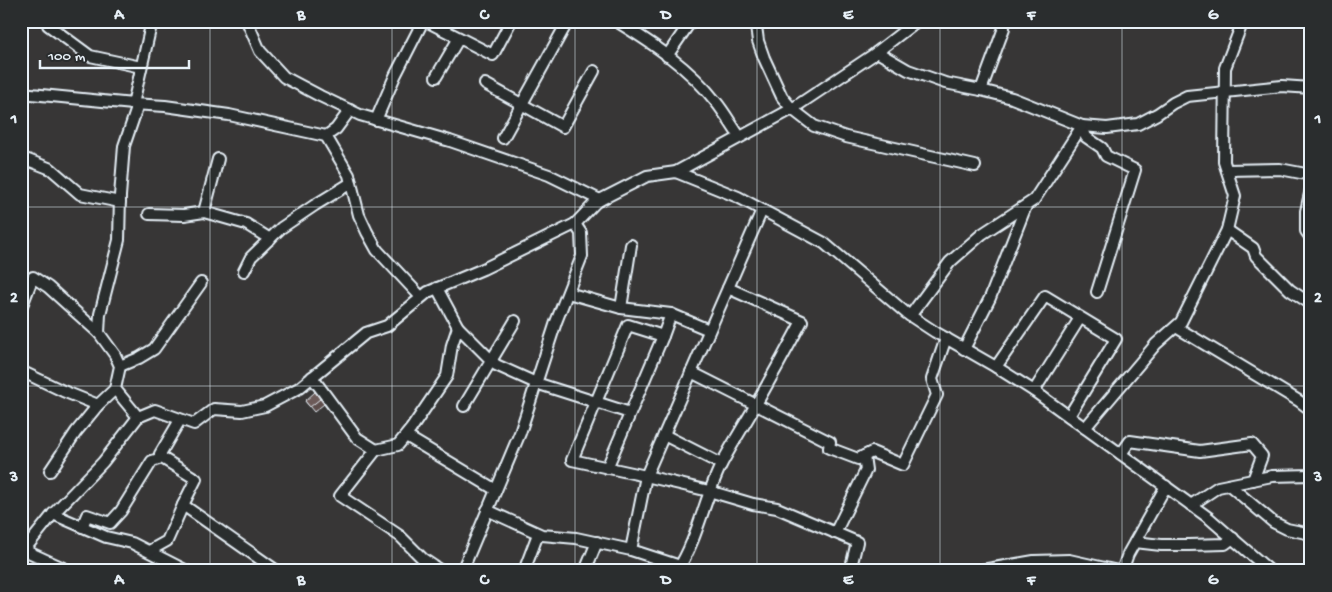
<svg xmlns="http://www.w3.org/2000/svg" width="1332" height="592" font-family="'Gochi Hand',sans-serif">
	<rect width="100%" height="100%" fill="#373636"/>
	<filter id="ink" filterUnits="userSpaceOnUse"><feTurbulence type="fractalNoise" baseFrequency=".02" numOctaves="2"/><feDisplacementMap in="SourceGraphic" scale="10" xChannelSelector="R" yChannelSelector="G"/><feConvolveMatrix kernelMatrix="1 2 1 2 8 2 1 2 1" color-interpolation-filters="sRGB"/></filter>
	<g filter="url(#ink)">
		<g fill="none" stroke-linecap="round" stroke-linejoin="round">
			<defs>
				<g id="minor">
					<polyline points="247,21 260,51 284,77 320,96 360,115 450,141 549,175 600,200"/>
					<polyline points="426,21 493,55 511,21"/>
					<path d="M 616,21 C 652,43 690,68 716,102 C 725,113 732,126 740,137"/>
					<polyline points="761,21 756,26 758,41 764,58 782,97 792,109 814,126 846,137 975,166"/>
					<polyline points="48,25 90,56 141,67"/>
					<polyline points="877,52 908,70 945,83 981,90 1012,98 1082,126 1107,128 1138,124 1157,114 1173,103 1187,96 1282,86 1311,88"/>
					<polyline points="667,56 691,21"/>
					<polyline points="436,77 459,38"/>
					<polyline points="485,84 563,127 594,71"/>
					<polyline points="981,90 1004,28 1003,21"/>
					<polyline points="21,93 133,104 165,106 229,115 326,136 336,129 350,110"/>
					<polyline points="133,104 152,21"/>
					<polyline points="138,105 124,146 120,196 119,240 100,314 99,333 115,355 120,366 115,389 138,417"/>
					<polyline points="376,120 395,76 423,21"/>
					<polyline points="1082,126 1086,137 1102,148 1106,156 1135,170 1097,292"/>
					<polyline points="326,136 349,175 359,215 367,232 377,250 421,297"/>
					<polyline points="503,138 568,21"/>
					<polyline points="21,168 22,168 28,160 51,169 80,194 120,202"/>
					<polyline points="1227,170 1280,169 1311,175"/>
					<polyline points="676,172 738,197 824,243 906,313 935,332 996,367 1034,391 1209,518 1270,571"/>
					<polyline points="1311,189 1306,211 1306,231 1311,238"/>
					<polyline points="204,212 218,159"/>
					<polyline points="149,214 184,215 204,212 246,224 270,239"/>
					<polyline points="1227,230 1253,248 1256,256 1290,290 1311,304"/>
					<polyline points="244,271 251,257 281,228 315,205 351,183"/>
					<polyline points="437,288 458,327 496,365 536,383 630,413"/>
					<polyline points="568,293 621,308 671,314"/>
					<polyline points="21,308 33,277 48,287 99,333"/>
					<polyline points="621,308 631,245"/>
					<polyline points="910,316 950,262 982,234 1034,200 1082,126"/>
					<polyline points="1176,327 1299,401 1311,410"/>
					<polyline points="663,336 628,325 572,460 646,476 709,491 753,504 777,508 857,542 850,571"/>
					<polyline points="964,349 990,298 1026,206"/>
					<polyline points="120,366 139,358 154,349 201,283"/>
					<polyline points="996,367 1045,296 1116,339 1069,416"/>
					<polyline points="21,371 63,391 98,405"/>
					<polyline points="691,372 830,442 829,448 858,459 872,452 903,465 937,395 932,379 946,338"/>
					<polyline points="312,377 357,438 376,450 398,445 411,429 447,376 452,345 458,327"/>
					<polyline points="1034,391 1080,318"/>
					<polyline points="464,406 515,321"/>
					<polyline points="180,420 160,454 162,458 196,479 183,505 277,571"/>
					<polyline points="1085,428 1156,344 1181,322 1227,230 1235,196 1224,162 1225,68 1243,21"/>
					<polyline points="664,435 721,464"/>
					<polyline points="406,436 496,490"/>
					<polyline points="376,450 340,496 400,536 423,559 441,571"/>
					<polyline points="1121,454 1130,441 1200,451 1252,444 1262,456 1253,480"/>
					<polyline points="607,468 663,336 671,314 709,330"/>
					<polyline points="50,471 76,432 98,405 115,389"/>
					<polyline points="1229,485 1273,522 1287,529 1311,534"/>
					<polyline points="1191,505 1218,487 1272,476 1311,475"/>
					<polyline points="487,510 542,535 576,538 631,550 680,566"/>
					<polyline points="53,514 106,537 132,543 187,571"/>
					<polyline points="82,527 87,515 110,523 121,511 152,461 162,458"/>
					<polyline points="835,533 866,470 864,456"/>
					<polyline points="1135,542 1161,545 1189,545 1225,544 1233,538"/>
					<polyline points="24,550 70,571"/>
					<polyline points="631,550 646,476 762,210"/>
					<polyline points="149,551 167,541 183,505"/>
					<polyline points="21,554 53,514 103,462 138,417 155,410 194,424 214,409 242,411 265,406 299,388 366,333 387,326 428,292 483,269 575,224 596,202 647,176 676,172 792,109 873,55 917,21"/>
					<polyline points="462,571 520,433 556,322 582,256 581,233 575,224"/>
					<polyline points="524,571 538,534"/>
					<polyline points="585,571 597,542"/>
					<path d="M 677,571 C 698,539 704,499 721,465 C 731,446 743,427 754,408 C 770,380 786,351 802,321 L 728,288"/>
					<polyline points="976,571 1034,561 1069,560 1118,571"/>
					<polyline points="1122,571 1128,554 1166,486"/>
				</g>
			</defs>
			<use href="#minor" stroke="#e8f1f8" stroke-width="14"/>
			<use href="#minor" stroke="#2a2d2e" stroke-width="10"/>
		</g>
		<polygon fill="#5d4d4c" stroke="#e8f1f8" points="320,399 324,404 314,412 305,401"/>
		<polygon fill="#6c5a58" stroke="#e8f1f8" points="315,392 320,399 310,407 305,401"/>
	</g>
	<path fill="none" stroke="#e8f1f8" stroke-width="1" stroke-opacity="0.55" d="M 210,21 L 210,571M 392,21 L 392,571M 575,21 L 575,571M 757,21 L 757,571M 940,21 L 940,571M 1122,21 L 1122,571M 21,207 L 1311,207M 21,386 L 1311,386"/>
	<rect width="1332" height="592" fill="none" stroke="#2a2d2e" stroke-width="55"/>
	<path d="M40 60v8h149v-8" fill="none" stroke="#e8f1f8" stroke-width="2.5"/>
	<text x="48" y="60" font-size="15" fill="#e8f1f8" stroke="#2a2d2e" stroke-width="4" paint-order="stroke">100 m</text>
	<rect x="28" y="28" width="1276" height="536" fill="none" stroke="#e8f1f8" stroke-width="2"/>
	<g font-size="16" text-anchor="middle" font-weight="bold" fill="#e8f1f8">
		<text x="119" y="19">A</text>
		<text x="301" y="19">B</text>
		<text x="484" y="19">C</text>
		<text x="666" y="19">D</text>
		<text x="848" y="19">E</text>
		<text x="1031" y="19">F</text>
		<text x="1213" y="19">G</text>
		<text x="14" y="123">1</text>
		<text x="1318" y="123">1</text>
		<text x="14" y="302">2</text>
		<text x="1318" y="302">2</text>
		<text x="14" y="481">3</text>
		<text x="1318" y="481">3</text>
		<text x="119" y="584">A</text>
		<text x="301" y="584">B</text>
		<text x="484" y="584">C</text>
		<text x="666" y="584">D</text>
		<text x="848" y="584">E</text>
		<text x="1031" y="584">F</text>
		<text x="1213" y="584">G</text>
	</g>
</svg>
